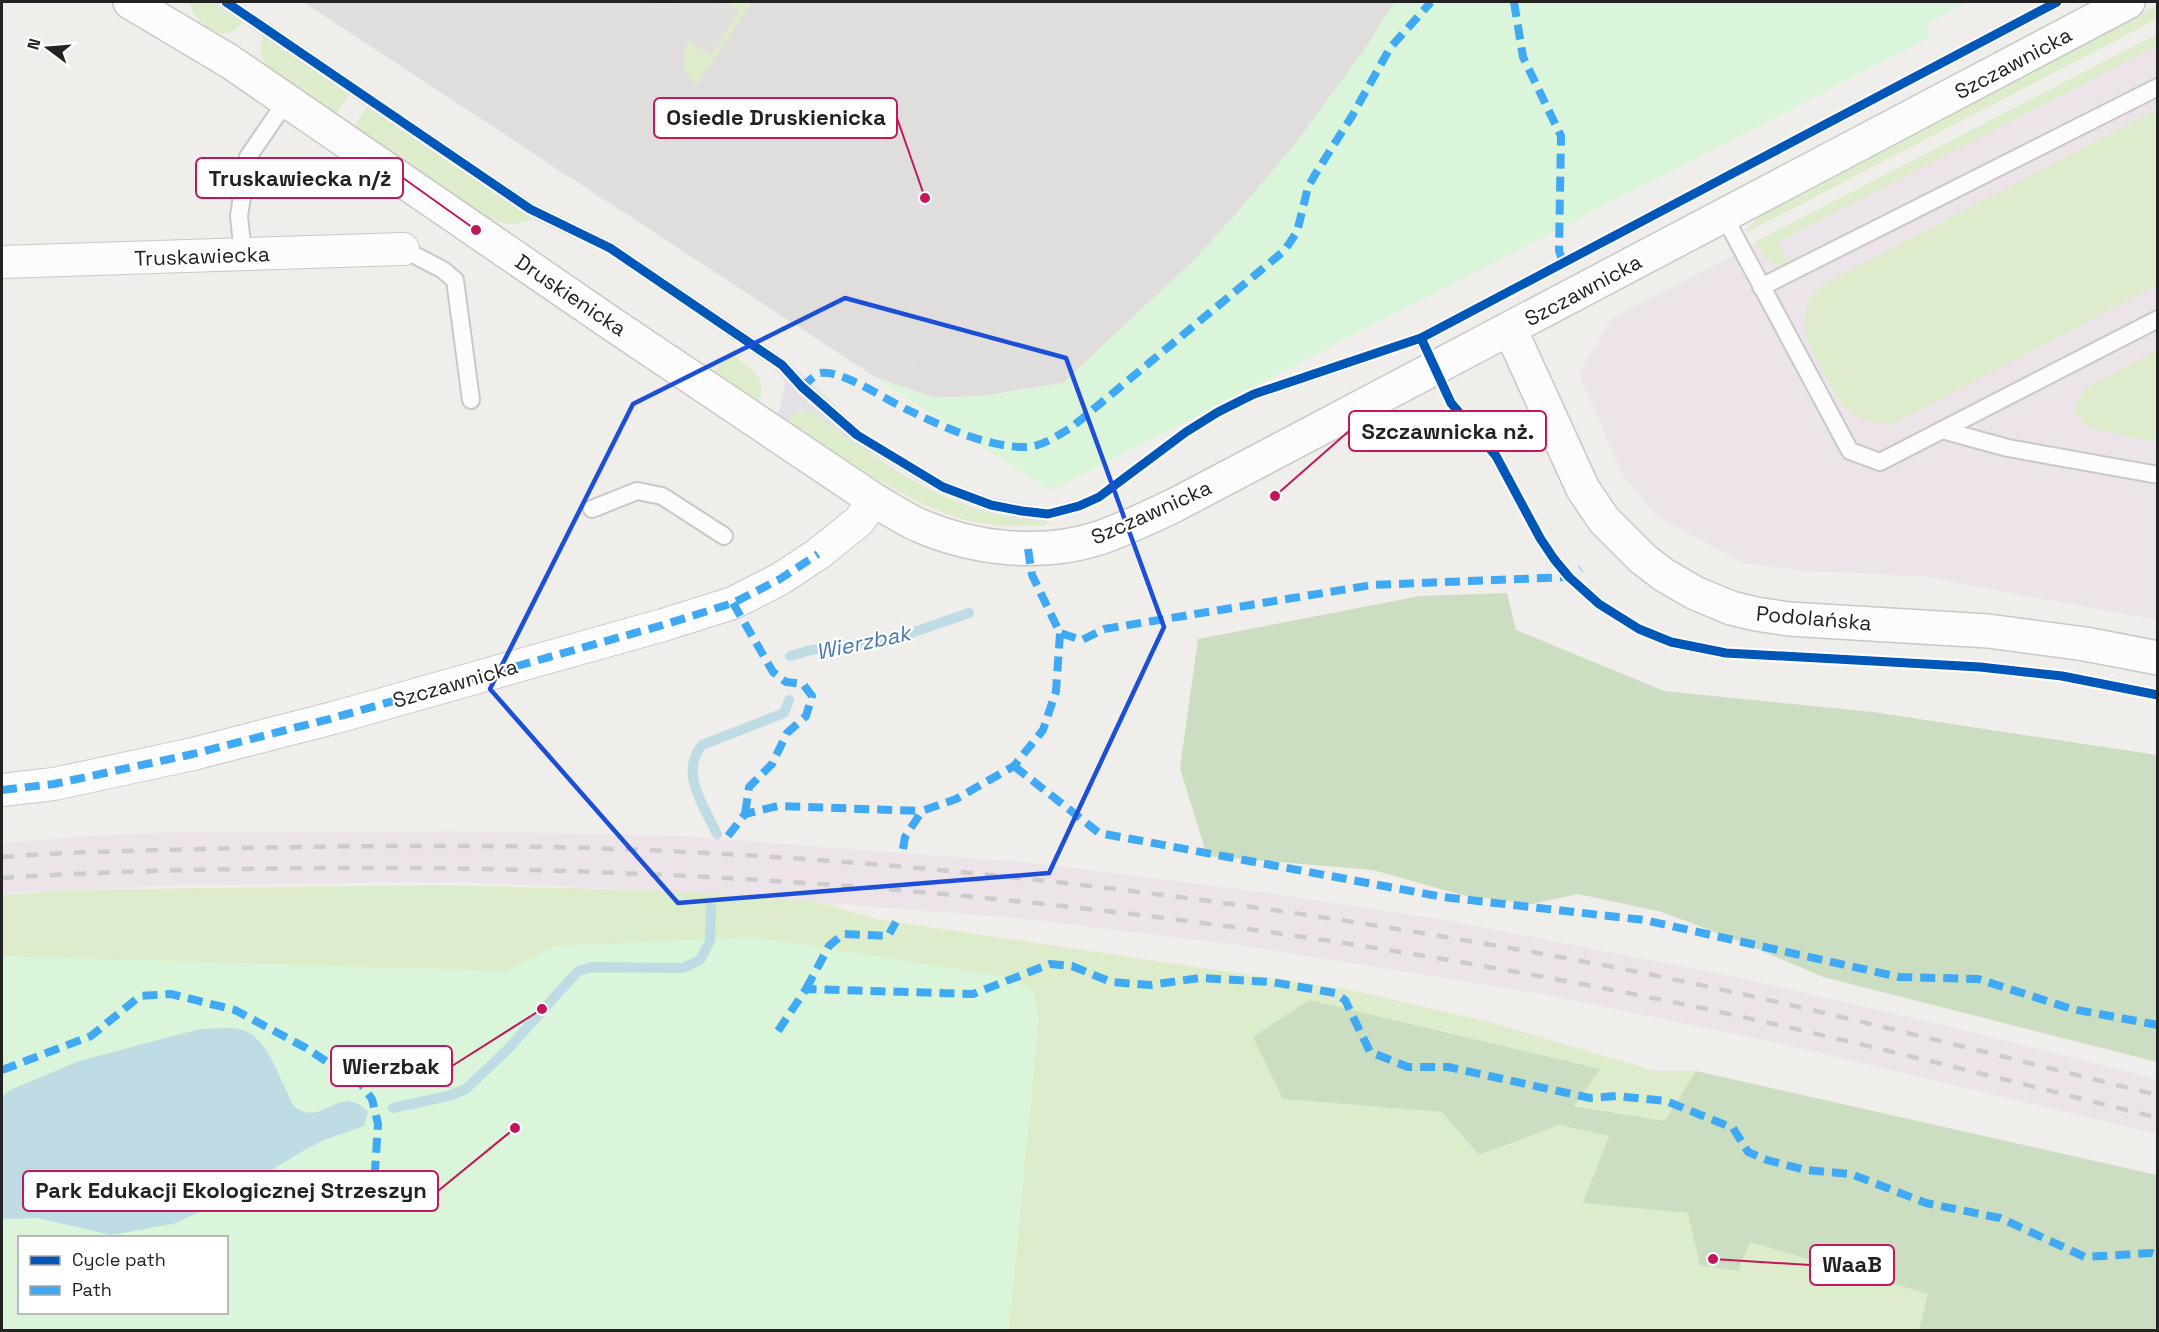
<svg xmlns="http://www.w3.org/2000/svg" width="2159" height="1332" font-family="'Space Grotesk',sans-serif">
	<rect width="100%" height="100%" fill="#f0eeeb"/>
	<polygon fill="#dfdedc" points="303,2 1395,2 1367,46 1296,143 1242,207 1196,258 1063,383 982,396 935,398 875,377"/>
	<g fill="#ede4e9">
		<polygon points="2157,37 2157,620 1919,576 1805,571 1743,563 1656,516 1622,474 1579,374 1612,318"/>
		<polygon points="452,831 682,836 1034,863 1262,892 1452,921 1745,979 1947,1026 2157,1079 2157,1134 1782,1044 1542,994 1245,946 1026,919 675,891 449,882 183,885 2,893 2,843 103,835 185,832"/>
	</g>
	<g fill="#ddeccb">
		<path d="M 190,2 L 212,2 L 243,23 C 238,27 234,31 227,33 C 211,35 191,17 190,2 Z"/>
		<path d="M 724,2 L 752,2 L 698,84 C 682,74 680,57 688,41 L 711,55 L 739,11 Z"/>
		<polygon points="2157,5 2157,19 1747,232 1745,230 1770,207"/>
		<path d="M 2157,34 L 2157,46 L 1778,242 L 1788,265 C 1771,269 1765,254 1755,242 Z"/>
		<path d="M 263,36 L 349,95 L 336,114 L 270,69 C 261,59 258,50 263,36 Z"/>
		<path d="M 367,107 L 532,219 C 516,226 504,225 488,218 L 354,127 Z"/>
		<polygon points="2157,109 2157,285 1891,425 1865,420 1848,411 1836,396 1805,336 1805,319 1809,299 1824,284"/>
		<polygon points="2157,350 2157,443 2088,427 2074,410 2085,389"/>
		<path d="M 729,355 C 736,356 741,361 746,365 C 761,375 765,385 759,402 L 715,372 L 724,357 Z"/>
		<path d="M 807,410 L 814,413 C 861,446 909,485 963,504 C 994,515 1026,520 1058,524 C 1034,526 1009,528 985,524 C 919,515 843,456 787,420 L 792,415 Z"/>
		<polygon points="439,885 675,891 819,902 875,919 1351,990 1493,1023 1655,1071 1696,1071 1666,1121 1573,1105 1599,1069 1283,1099 1442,1112 1479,1155 1559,1125 1610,1136 1584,1203 1688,1213 1750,1242 1928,1294 1919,1330 884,1330 226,1238 20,1238 2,1278 2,895 75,890"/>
	</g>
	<g fill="#cbdec1">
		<polygon points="1507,593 1516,630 1664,691 1873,712 2157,755 2157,1062 1823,977 1741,942 1662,912 1578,894 1532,904 1462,895 1373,870 1207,856 1180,768 1198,639 1420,596"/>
		<polygon points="1309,1000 1600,1069 1574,1106 1665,1121 1696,1071 2157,1175 2157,1330 1919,1330 1928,1294 1750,1242 1738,1271 1700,1265 1688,1213 1583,1203 1609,1136 1559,1125 1479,1155 1442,1112 1283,1099 1253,1037"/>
	</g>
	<g fill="#daf5da" fill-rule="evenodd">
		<polygon points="1395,2 1967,2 1927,24 1929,38 1051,491 875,377 935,398 982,396 1063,383 1196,258 1242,207 1296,143 1367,46"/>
		<path d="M 755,937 L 1007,977 L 1033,991 L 1039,1018 L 1009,1330 L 2,1330 L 2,956 L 507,971 L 553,946 ZM 20,1238 L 226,1238 L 226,1312 L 20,1312 Z"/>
	</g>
	<g fill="#e0dfde">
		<polygon points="650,2 681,2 567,176 545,161"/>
		<polygon points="714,2 724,2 739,11 711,56 688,41"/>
		<polygon points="757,156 801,184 787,206 743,177"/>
		<polygon points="611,159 633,173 612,205 590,191"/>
		<polygon points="833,206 944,277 929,300 897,279 883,301 804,250"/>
		<polygon points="788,275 919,361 905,383 773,297"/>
		<polygon points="975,319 1040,362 1026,384 984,357 963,389 940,374"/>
	</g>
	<polygon fill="#e2e1e5" points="212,2 238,2 534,203 614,242 785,358 860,429 924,469 967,490 990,497 1043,507 1048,514 1047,522 1023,519 987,511 939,493 853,442 814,413 807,410 799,411 787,420 778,414 784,391 785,382 780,373 772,367 606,253 532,219"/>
	<path fill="#bfdbe3" d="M 231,1028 C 235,1029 241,1029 245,1031 C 267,1040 277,1072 287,1092 C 290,1099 292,1107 300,1110 C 325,1123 342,1083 368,1112 L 364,1126 L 324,1140 L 301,1152 L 215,1205 L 173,1224 L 111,1235 L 38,1218 L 2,1219 L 2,1097 L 10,1090 L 79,1061 L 200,1029 Z"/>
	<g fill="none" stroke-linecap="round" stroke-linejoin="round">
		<g stroke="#bfdbe3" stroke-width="10">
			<polyline points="790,656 811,650 891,640 969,613"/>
			<path d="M 717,834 C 704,806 679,773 702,745 L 784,713 L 789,700"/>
			<polyline points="393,1108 448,1096 466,1089 507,1050 578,971 592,967 683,968 700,960 710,941 711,908"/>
		</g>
		<defs>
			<g id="service">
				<polyline points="1724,216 1850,451 1880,462 2158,319"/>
				<polyline points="403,249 443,270 455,280 471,400"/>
				<polyline points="243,254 239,216 248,157 287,100"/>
				<polyline points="1761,287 2158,87"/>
				<polyline points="1942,430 2008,448 2158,475"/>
				<polyline points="592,509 637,491 662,496 724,536"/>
			</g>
			<g id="minor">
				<polyline points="2,262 403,249"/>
				<polyline points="2,790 54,784 193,754 333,718 663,625 733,603 780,579 818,554 859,521 874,500"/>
			</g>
			<g id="tertiary">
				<path d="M 130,2 L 229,61 L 612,324 L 874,500 C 888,508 903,518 918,525 C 973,549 1041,557 1099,538 C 1125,529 1150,517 1175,505 L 2128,2"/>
				<polyline points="1510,329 1583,489 1604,520 1643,559 1664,575 1695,593 1731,608 1756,614 1789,619 1988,631 2085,644 2158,658"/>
			</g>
		</defs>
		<use href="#service" stroke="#c9c8c7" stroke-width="20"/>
		<use href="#minor" stroke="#c9c8c7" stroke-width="34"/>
		<use href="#tertiary" stroke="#c9c8c7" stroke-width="36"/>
		<use href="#service" stroke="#fdfcfc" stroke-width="16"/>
		<use href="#minor" stroke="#fdfcfc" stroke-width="32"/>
		<use href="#tertiary" stroke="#fdfcfc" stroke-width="33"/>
		<g stroke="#ccc" stroke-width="4.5" stroke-dasharray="12 12" stroke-linecap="butt">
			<path d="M 2,857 C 82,851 162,850 242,848 C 344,846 447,845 549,847 C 899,855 1249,899 1592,963 C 1782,999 1970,1049 2158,1095"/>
			<path d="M 2,878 C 125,870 250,868 374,868 C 783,868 1191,909 1592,986 C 1782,1022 1970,1071 2158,1118"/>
		</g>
		<g stroke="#3fa9f5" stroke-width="8" stroke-dasharray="15 8" stroke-linecap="butt">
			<polyline points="1514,2 1523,57 1561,136 1559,251 1563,262"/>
			<path d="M 802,387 C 807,383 814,375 820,373 C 841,369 888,401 908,410 C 941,426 989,448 1026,447 C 1042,447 1058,435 1072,427 L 1284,251 L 1297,232 L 1308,187 L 1316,173 L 1352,116 L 1390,48 L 1431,2"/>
			<polyline points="1028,549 1032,575 1060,633 1082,640 1104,629 1372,585 1569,577 1581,569"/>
			<polyline points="733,603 773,672 786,682 803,684 812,696 806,716 787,733 772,764 749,787 745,814"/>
			<polyline points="1014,766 1099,833 1443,897 1644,920 1899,977 1978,979 2072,1009 2158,1025"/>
			<polyline points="2,790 54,784 193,754 333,718 663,625 733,603 780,579 818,554"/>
			<polyline points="728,836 745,814 778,806 922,811"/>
			<polyline points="903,849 905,837 922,811 956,799 1014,766 1043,730 1056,691 1060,633"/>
			<polyline points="806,989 829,946 843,934 888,936 896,922"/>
			<polyline points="778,1031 806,989 973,994 1050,964 1072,966 1111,982 1150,985 1200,978 1272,982 1335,993 1345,1000 1370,1052 1408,1067 1448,1067 1590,1098 1617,1096 1666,1101 1733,1128 1748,1152 1767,1160 1805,1170 1851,1174 1926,1203 2000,1218 2085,1257 2152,1253 2158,1255"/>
			<polyline points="2,1070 91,1036 140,996 171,994 235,1010 306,1048 361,1084 372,1099 378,1124 375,1171"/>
		</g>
		<defs>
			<g id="cycleway">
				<polyline points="226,2 530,209 610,248 782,365 802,387 857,435 943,487 991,505 1022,511 1048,514 1079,506 1099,497 1186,432 1218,412 1254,394 1421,338 2057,2"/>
				<polyline points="1421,338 1451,403 1496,456 1540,538 1554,559 1569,577 1599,604 1639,629 1671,642 1726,653 1980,667 2062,676 2158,695"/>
			</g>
		</defs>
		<use href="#cycleway" stroke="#fff" stroke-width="13"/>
		<use href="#cycleway" stroke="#0057b8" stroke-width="9"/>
	</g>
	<path fill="none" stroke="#1d4ed8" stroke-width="4.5" stroke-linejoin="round" d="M 845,298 L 1066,358 L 1164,627 L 1049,873 L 678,903 L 490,689 L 633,404 Z"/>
	<g text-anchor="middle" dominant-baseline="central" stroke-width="4.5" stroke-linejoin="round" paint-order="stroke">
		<g font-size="21" fill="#222" stroke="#fff">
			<text transform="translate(2013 63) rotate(-28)">Szczawnicka</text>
			<text transform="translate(202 256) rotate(-2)">Truskawiecka</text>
			<text transform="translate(1583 290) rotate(-28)">Szczawnicka</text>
			<text transform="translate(571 295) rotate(34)">Druskienicka</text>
			<text transform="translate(1151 512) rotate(-24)">Szczawnicka</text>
			<text transform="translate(1814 618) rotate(5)">Podolańska</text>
			<text transform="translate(455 683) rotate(-16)">Szczawnicka</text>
		</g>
		<g font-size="22" font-style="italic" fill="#4a7aab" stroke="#fff">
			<text transform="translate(863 642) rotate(-12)">Wierzbak</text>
		</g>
	</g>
	<path fill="none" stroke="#c2185b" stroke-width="2" d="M925 198L897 118M476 230L403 178M1275 496L1349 431M542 1009L452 1066M515 1128L438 1191M1713 1259L1810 1265"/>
	<g fill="#c2185b" stroke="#fff" stroke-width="2">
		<circle cx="925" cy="198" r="6"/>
		<circle cx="476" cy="230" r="6"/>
		<circle cx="1275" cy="496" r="6"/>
		<circle cx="542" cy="1009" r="6"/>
		<circle cx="515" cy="1128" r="6"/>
		<circle cx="1713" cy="1259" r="6"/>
	</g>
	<g fill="#fff" stroke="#c2185b" stroke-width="2">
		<rect x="654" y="98" width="243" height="40" rx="6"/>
		<rect x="196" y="158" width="207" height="40" rx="6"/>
		<rect x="1349" y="411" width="197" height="40" rx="6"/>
		<rect x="331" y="1046" width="121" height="40" rx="6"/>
		<rect x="23" y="1171" width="415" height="40" rx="6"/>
		<rect x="1810" y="1245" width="84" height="40" rx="6"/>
	</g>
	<g font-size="22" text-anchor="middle" font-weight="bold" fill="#222">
		<text x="776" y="125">Osiedle Druskienicka</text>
		<text x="300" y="186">Truskawiecka n/ż</text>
		<text x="1448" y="439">Szczawnicka nż.</text>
		<text x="391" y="1074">Wierzbak</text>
		<text x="231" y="1198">Park Edukacji Ekologicznej Strzeszyn</text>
		<text x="1852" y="1272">WaaB</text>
	</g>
	<rect width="2159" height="1332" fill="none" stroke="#222222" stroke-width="6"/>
	<rect x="18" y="1236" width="210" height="78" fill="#ffffff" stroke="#a7a7a7" stroke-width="1.5"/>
	<rect x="30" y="1256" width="30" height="9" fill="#0057b8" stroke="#a7a7a7" stroke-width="1.5"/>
	<text x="72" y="1266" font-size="18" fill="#222222">Cycle path</text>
	<rect x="30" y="1286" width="30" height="9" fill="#3fa9f5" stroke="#a7a7a7" stroke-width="1.5"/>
	<text x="72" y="1296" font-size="18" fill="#222222">Path</text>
	<g transform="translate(48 48) rotate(286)" stroke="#ffffff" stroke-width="4.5" paint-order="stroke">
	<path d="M0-4.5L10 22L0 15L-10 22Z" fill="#222222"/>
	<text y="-9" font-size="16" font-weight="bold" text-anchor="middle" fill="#222222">N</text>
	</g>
</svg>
